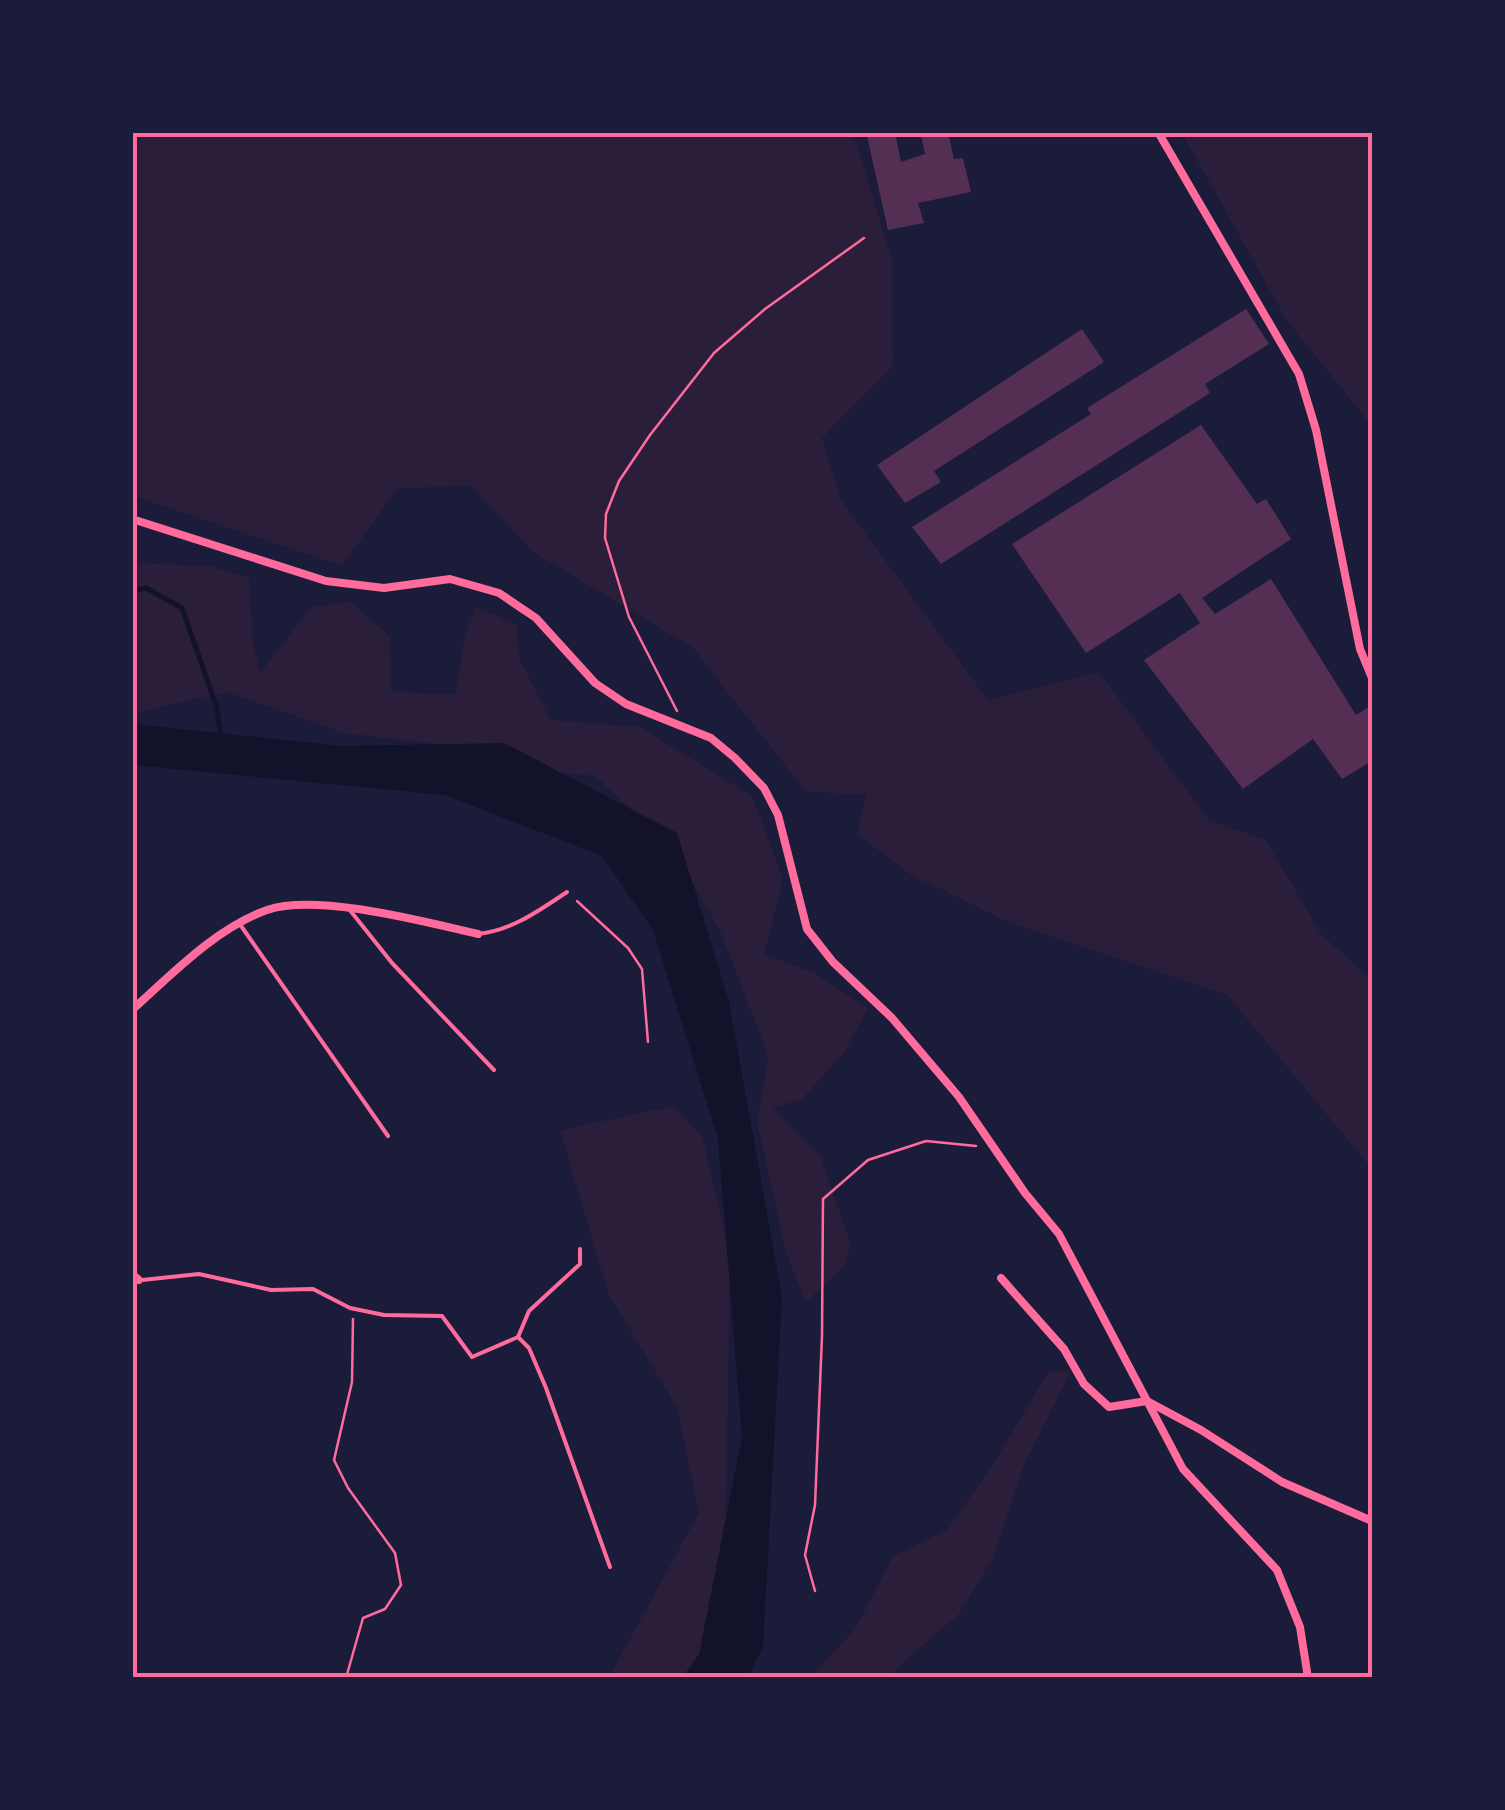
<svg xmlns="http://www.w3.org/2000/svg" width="1505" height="1810" font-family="'Exo 2',sans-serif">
	<rect width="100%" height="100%" fill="#1b1b3a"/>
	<g fill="#2a1e3b">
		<polygon points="133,133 853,133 892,260 893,366 822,438 841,500 988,700 1099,672 1209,820 1266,840 1321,934 1372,980 1372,1169 1227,995 1008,922 910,874 857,834 867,794 806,792 693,648 533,552 470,485 397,489 342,566 133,496"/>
		<polygon points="1182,133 1372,133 1372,426 1287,321"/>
		<polygon points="133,563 210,566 249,578 253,643 260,673 311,607 350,602 390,636 391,692 455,694 464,639 476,607 517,625 519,658 551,720 640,727 752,796 783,878 764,954 814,973 868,1008 844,1053 802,1099 772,1108 821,1157 851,1245 844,1267 806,1302 786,1253 757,1122 768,1055 721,933 673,848 595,776 519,768 436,744 344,733 227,692 133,713"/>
		<polygon points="674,1106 703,1139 730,1257 725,1567 708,1677 609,1677 699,1513 677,1407 608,1293 560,1130"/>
		<polygon points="1072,1370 1022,1469 993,1558 959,1614 904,1662 891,1677 809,1678 856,1628 893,1556 947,1530 992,1466 1048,1372"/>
	</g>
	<polygon fill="#12122b" points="133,724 343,746 504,743 677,833 729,1002 782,1297 763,1646 748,1677 683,1677 699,1654 742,1437 718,1139 653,930 602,856 445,795 133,765"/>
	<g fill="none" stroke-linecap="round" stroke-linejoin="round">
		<polyline stroke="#12122b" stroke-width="5" points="132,591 146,588 182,608 217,708 221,738"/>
	</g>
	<g fill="#542f53">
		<polygon points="866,132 895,132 901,162 925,154 920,132 948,132 954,159 963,158 971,192 918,203 924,223 888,230"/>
		<polygon points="1246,309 1269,344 1205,384 1210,393 941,564 912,527 1091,414 1087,408"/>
		<polygon points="1082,329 1104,362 934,471 941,482 905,503 877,465"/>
		<polygon points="1201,425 1257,504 1266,499 1291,539 1202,598 1215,614 1271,579 1356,715 1372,705 1372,761 1342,779 1313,739 1243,789 1144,660 1200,623 1180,593 1086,653 1012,544"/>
	</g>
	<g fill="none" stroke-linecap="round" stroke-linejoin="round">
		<g stroke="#ff6b9d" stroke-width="2.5">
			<polyline points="677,711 629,617 605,538 606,514 619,481 650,435 714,353 765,309 864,238"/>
			<polyline points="577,901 628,948 642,969 648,1042"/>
			<polyline points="815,1591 805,1555 815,1505 822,1336 823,1199 868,1160 926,1141 976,1146"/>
			<polyline points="346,1678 363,1618 385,1609 401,1585 395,1553 348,1488 334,1460 352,1382 353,1319"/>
		</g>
		<g stroke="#ff6b9d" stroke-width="4">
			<polyline points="349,909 392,963 494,1070"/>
			<polyline points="239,923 388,1136"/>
			<path d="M 478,934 C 513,930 538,911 567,892"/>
			<polyline points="142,1280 199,1274 271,1290 313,1289 350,1308 384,1315 442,1316 472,1357 518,1337 529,1311 580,1264 580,1249"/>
			<polyline points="518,1337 529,1348 546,1388 610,1567"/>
		</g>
		<g stroke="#ff6b9d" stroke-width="8">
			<polyline points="1158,132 1299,374 1316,430 1360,649 1372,678"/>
			<polyline points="132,519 326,581 384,588 450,579 499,593 536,618 595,683 626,704 711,738 735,758 764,788 778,815 807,929 833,962 892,1018 959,1097 1025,1193 1059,1234 1183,1469 1277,1570 1300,1627 1308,1678"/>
			<path d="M 132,1010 C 172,974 216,928 267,910 C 317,893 425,922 478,934"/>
			<polyline points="132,1274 139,1280"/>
			<polyline points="1001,1278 1064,1349 1084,1384 1109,1407 1147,1401 1201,1430 1282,1482 1372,1521"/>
		</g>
	</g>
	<rect width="1505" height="1810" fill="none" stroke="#1b1b3a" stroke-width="270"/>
	<rect x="135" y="135" width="1235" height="1540" fill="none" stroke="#ff6b9d" stroke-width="4"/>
</svg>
